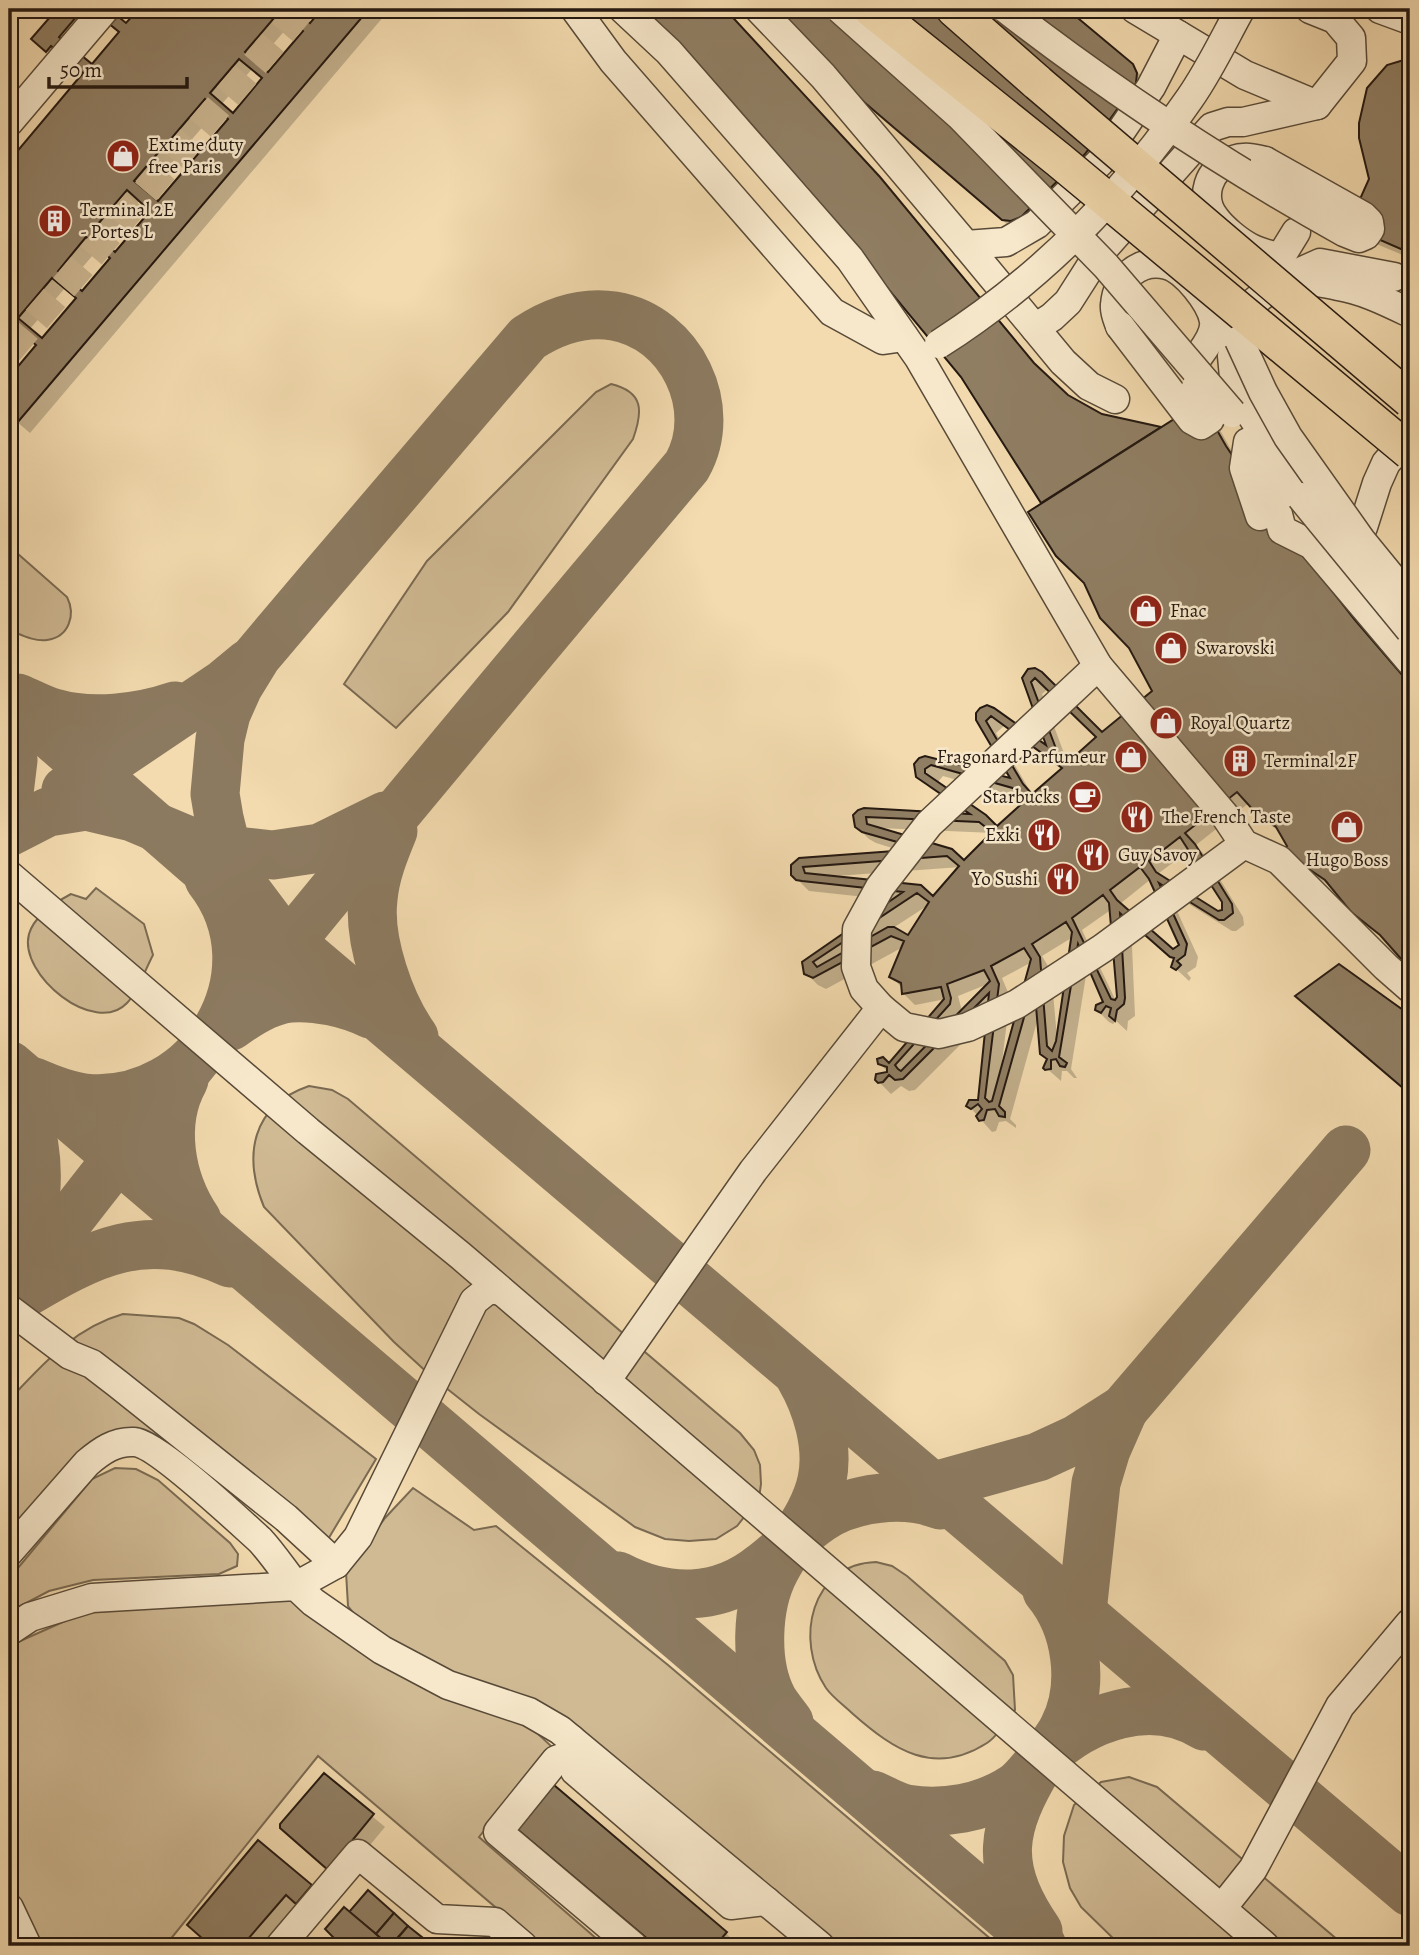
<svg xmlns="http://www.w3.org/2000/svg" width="1419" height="1955" font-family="Alegreya,serif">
	<rect width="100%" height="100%" fill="#f3dbaf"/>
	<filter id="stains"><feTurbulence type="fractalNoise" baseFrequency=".00286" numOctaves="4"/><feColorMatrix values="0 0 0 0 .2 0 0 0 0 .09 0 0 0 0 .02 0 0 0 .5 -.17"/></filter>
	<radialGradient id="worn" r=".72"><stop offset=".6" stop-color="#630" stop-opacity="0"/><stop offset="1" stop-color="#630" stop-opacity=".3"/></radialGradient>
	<g fill="#d0ba94" stroke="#7a6a52" stroke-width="2">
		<path d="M 611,384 C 644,392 643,411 633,439 L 508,612 L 396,728 L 344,684 L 427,561 L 596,392 Z"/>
		<path d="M 9,546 L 67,597 C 76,615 69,637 47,640 C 34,642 20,634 9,630 Z"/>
		<path d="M 96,888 L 144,924 L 153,955 C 146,968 137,993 127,1003 C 95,1037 18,975 29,934 C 34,916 56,902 71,894 L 86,899 Z"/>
		<path d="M 309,1086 L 332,1090 L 348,1099 L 740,1433 L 754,1450 L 760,1465 L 761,1484 L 759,1498 L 737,1526 L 716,1539 L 689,1541 L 665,1539 L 635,1527 L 479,1414 L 431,1376 L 394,1342 L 264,1207 C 243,1156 251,1106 309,1086 Z"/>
		<path d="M 123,1314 L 179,1318 L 194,1324 L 228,1345 L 376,1459 L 327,1541 L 255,1483 L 228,1513 L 118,1443 L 9,1543 L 9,1400 C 43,1364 74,1328 123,1314 Z"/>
		<polygon points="115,1468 136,1469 158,1480 230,1543 238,1554 237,1566 219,1574 93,1580 49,1591 9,1612 9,1575 18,1568 92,1479"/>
		<polygon points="413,1488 474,1530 496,1526 668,1665 999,1946 797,1946 806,1935 560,1730 382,1650 348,1606 346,1572 385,1518"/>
		<path d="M 876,1562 L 892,1566 L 907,1576 L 1005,1661 L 1013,1675 L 1015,1710 C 1007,1720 998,1736 987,1743 C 934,1777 894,1750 853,1714 C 845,1706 833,1698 826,1688 C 794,1640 811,1564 876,1562 Z"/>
		<polygon points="285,1597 399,1670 521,1718 551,1746 479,1837 605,1946 541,1946 318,1756 169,1941 174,1946 9,1946 9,1646 83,1613"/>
		<polygon points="1129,1777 1157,1787 1345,1946 1121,1946 1081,1907 1070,1888 1063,1862 1064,1836 1074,1805 1101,1782"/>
	</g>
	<g fill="#0003" fill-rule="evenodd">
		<path d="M 59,9 L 107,9 L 127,26 L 141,9 L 303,9 L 298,15 L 310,25 L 324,9 L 390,9 L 30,433 L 10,416 L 9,418 L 9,380 L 38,346 L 25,335 L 9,353 L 9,164 L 85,74 L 64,56 L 59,62 L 34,39 ZM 99,16 L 120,33 L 92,67 L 71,49 ZM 293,21 L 305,31 L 268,75 L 256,64 ZM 252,69 L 264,79 L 233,115 L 221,105 ZM 218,109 L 229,120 L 193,163 L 181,152 ZM 176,158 L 188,168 L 158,204 L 146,193 ZM 140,200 L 152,211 L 115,254 L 103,243 ZM 99,248 L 111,259 L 82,294 L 69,283 ZM 65,288 L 77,299 L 42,341 L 29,330 Z"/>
		<path d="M 643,9 L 723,9 L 891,191 L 1042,373 L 1067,397 L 1101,416 L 1161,429 L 1212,416 L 1237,460 L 1279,521 L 1370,638 L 1410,685 L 1410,968 L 1388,942 L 1352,911 L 1333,888 L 1317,877 L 1313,880 L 1281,832 L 1269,824 L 1249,803 L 1196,845 L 1207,858 L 1243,917 L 1244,925 L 1236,931 L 1232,931 L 1168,891 L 1198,957 L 1196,967 L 1187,973 L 1191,978 L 1189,981 L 1173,966 L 1175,961 L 1131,922 L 1135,1016 L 1128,1021 L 1127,1031 L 1116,1021 L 1113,1024 L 1109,1022 L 1097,1010 L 1106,1003 L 1088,963 L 1071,1069 L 1077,1078 L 1074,1078 L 1067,1071 L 1062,1071 L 1061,1081 L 1045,1067 L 1048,1060 L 1038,1018 L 1010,1119 L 1016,1125 L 1016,1128 L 1006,1121 L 999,1122 L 996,1131 L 992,1132 L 968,1105 L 979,1102 L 988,1017 L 915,1090 L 909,1091 L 901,1086 L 891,1094 L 877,1080 L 889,1073 L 880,1064 L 889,1065 L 946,999 L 915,1005 L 903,993 L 903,989 L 891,976 L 903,947 L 826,989 L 818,985 L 806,973 L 804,962 L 893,900 L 809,891 L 797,879 L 794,863 L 905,852 L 876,843 L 869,839 L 856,826 L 855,816 L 970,815 L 930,788 L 918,776 L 920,760 L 1013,781 L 978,719 L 981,709 L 1050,750 L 1024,678 L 1029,671 L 1102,734 L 1154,691 L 1130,647 L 1043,503 L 962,376 L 814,197 ZM 1048,689 L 1098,737 L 1068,764 L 1042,694 ZM 1004,726 L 1062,769 L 1033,796 L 996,733 ZM 943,776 L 1028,800 L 997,829 L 937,783 ZM 879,828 L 993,833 L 964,863 L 951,851 ZM 1190,850 L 1226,908 L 1218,913 L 1162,878 L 1159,873 ZM 961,867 L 933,899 L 920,887 L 836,876 ZM 1151,879 L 1181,945 L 1173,952 L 1126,910 L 1121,903 ZM 930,904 L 909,937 L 893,928 ZM 1112,909 L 1119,998 L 1116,1001 L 1082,930 ZM 1073,937 L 1057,1037 L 1051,971 L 1042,956 ZM 1032,962 L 1004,1063 L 1002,1062 L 1010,997 L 1002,978 ZM 988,984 L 962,1011 L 958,996 Z"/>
		<polygon points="776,9 1065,9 1144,78 1147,95 1015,231 914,146 850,86"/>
		<polygon points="1408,60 1410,60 1410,258 1362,238 1371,179"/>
		<polygon points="324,1776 385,1827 341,1880"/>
		<polygon points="531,1841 726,1933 737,1945 656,1946"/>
		<polygon points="310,1886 322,1898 298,1906 264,1946 212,1946 189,1925"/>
		<polygon points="368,1893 430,1946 328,1946 355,1919"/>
	</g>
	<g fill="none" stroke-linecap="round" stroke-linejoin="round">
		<g stroke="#8c7a60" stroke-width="49">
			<path d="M 18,698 C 30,703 42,710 54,713 C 91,724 140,718 175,706"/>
			<polyline points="9,699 195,861 1410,1892"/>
			<polyline points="9,731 13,760 9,793"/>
			<polyline points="66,790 225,683 248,664"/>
			<path d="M 393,831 C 384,853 375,875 373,899 C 368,941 390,1003 414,1037"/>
			<polyline points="9,832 48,812 86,806 132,817 187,840 217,849 273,855 320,848 385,816"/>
			<path d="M 231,1026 C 247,1014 270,1000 290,998 C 316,996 347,1003 370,1014"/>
			<polyline points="9,1065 1042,1946"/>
			<path d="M 184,1080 C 160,1123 170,1180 197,1220"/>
			<path d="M 34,1082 C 50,1089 67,1096 85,1098 C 201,1109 282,972 209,879"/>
			<path d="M 9,1085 C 15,1095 22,1106 27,1118 C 44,1166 36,1225 17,1271"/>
			<path d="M 20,1296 C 94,1252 145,1224 230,1263"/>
			<path d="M 9,1298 C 226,1013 457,740 687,466 C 720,408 681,327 614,316 C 582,311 554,321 528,338 L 323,578 L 257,656 L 238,687 L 226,714 L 220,739 L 215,794 L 219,818 L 227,851 L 246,890 L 273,926"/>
			<polyline points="909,1493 1038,1457 1077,1439 1124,1409 1346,1150"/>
			<path d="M 618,1576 C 666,1601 719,1602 763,1566 C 783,1551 800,1532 821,1518 C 853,1497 904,1491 940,1505"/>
			<polyline points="1079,1639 1096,1483 1106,1450 1124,1409"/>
			<path d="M 789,1722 C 784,1715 778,1708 773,1700 C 754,1665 756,1606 775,1570 C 791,1540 815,1514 822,1480 C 829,1446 817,1406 800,1377"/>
			<path d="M 873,1795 C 884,1800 896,1807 907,1809 C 943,1815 984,1808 1014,1788 C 1026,1780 1034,1766 1044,1757 C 1086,1717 1151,1693 1204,1726"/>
			<path d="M 1038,1931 C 993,1867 1001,1827 1040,1763 C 1047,1751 1058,1740 1064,1727 C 1085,1685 1077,1627 1047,1591"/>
		</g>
	</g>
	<g fill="#907e63" stroke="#251911" stroke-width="2" fill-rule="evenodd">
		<path d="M 57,9 L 83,9 L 59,37 L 92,64 L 119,32 L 91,9 L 109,9 L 126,23 L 139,9 L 293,9 L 310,23 L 322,9 L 369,9 L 17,423 L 9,416 L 9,377 L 36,345 L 12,324 L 9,328 L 9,161 L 83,73 L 51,46 L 46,52 L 31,39 ZM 280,11 L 303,31 L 268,72 L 245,52 ZM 239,59 L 262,78 L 233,113 L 210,93 ZM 205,99 L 228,119 L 192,161 L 170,140 ZM 163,147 L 187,167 L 158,201 L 134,181 ZM 127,190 L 150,211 L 115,252 L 92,231 ZM 86,237 L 110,258 L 82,291 L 58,271 ZM 52,278 L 76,298 L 42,338 L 18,318 Z"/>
		<polygon points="640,9 725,9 880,177 1034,363 1068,395 1102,414 1161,427 1041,503 961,377 813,198"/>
		<polygon points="774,9 1067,9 1133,64 1137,73 1136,83 1085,154 1021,217 1011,221 1002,220 864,102"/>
		<polygon points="1407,59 1410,59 1410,253 1348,226 1369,179 1359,138 1359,123 1367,88 1387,65"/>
		<path d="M 1201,402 L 1226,446 L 1267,507 L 1355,620 L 1410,684 L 1410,969 L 1380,935 L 1351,912 L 1325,880 L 1282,851 L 1287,846 L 1276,827 L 1255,812 L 1237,792 L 1185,833 L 1195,844 L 1232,904 L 1233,913 L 1224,920 L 1219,920 L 1159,883 L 1187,944 L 1185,955 L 1177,961 L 1181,965 L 1176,970 L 1171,967 L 1174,958 L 1170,957 L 1120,913 L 1125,998 L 1124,1004 L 1117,1010 L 1115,1021 L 1109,1016 L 1111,1008 L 1106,1006 L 1101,1013 L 1095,1010 L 1096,1005 L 1103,1002 L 1078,944 L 1059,1057 L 1067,1063 L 1065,1067 L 1060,1066 L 1056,1059 L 1051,1060 L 1051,1069 L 1045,1070 L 1043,1068 L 1047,1059 L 1040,1054 L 1034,982 L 999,1106 L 1005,1112 L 1005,1117 L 999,1116 L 995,1109 L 987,1110 L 984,1120 L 979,1121 L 976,1116 L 982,1109 L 978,1104 L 971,1109 L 966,1106 L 969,1100 L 978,1100 L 989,993 L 903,1079 L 895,1080 L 889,1075 L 883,1082 L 878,1083 L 875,1080 L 876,1074 L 887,1072 L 887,1067 L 878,1064 L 877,1059 L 883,1057 L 889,1063 L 944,999 L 941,987 L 902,994 L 901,983 L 889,977 L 904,941 L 891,936 L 813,978 L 804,974 L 802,962 L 903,892 L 802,881 L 796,880 L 791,875 L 791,865 L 799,858 L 922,849 L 862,832 L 855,827 L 853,815 L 858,810 L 864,808 L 970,814 L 916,777 L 914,764 L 919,758 L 925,756 L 1010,778 L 976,720 L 976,713 L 980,708 L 987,705 L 994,708 L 1046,745 L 1022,678 L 1028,669 L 1035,668 L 1042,672 L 1102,732 L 1152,691 L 1129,648 L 1100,618 L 1084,583 L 1056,556 L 1028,512 ZM 1035,678 L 1096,737 L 1067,763 L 1058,754 L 1031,682 ZM 991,716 L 1062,768 L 1032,794 L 1023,784 L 986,721 ZM 931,765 L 1016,789 L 1026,800 L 997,826 L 986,815 L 925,773 L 925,769 ZM 866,817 L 979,822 L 992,832 L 964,860 L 952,849 L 867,824 ZM 1180,837 L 1222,902 L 1222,910 L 1218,911 L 1156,872 L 1149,861 ZM 947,856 L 959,866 L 933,896 L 921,885 L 805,873 L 803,867 ZM 1140,867 L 1149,879 L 1179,945 L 1173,949 L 1117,900 L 1110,890 ZM 917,893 L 929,902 L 908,935 L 894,927 L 888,927 L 817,967 L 813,962 ZM 1103,895 L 1109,903 L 1117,997 L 1115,1000 L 1111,999 L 1072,918 ZM 1066,922 L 1072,932 L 1056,1041 L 1052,1051 L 1047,1046 L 1040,957 L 1032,944 ZM 1024,948 L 1031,959 L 992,1101 L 989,1102 L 985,1098 L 999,984 L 991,966 ZM 984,970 L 990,981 L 901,1071 L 898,1069 L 895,1065 L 950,1004 L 951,998 L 947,984 Z"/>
		<polygon points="1339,964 1410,1015 1410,1094 1295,996"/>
		<polygon points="324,1773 374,1814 328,1870 280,1828 280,1824"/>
		<polygon points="554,1785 727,1932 715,1946 656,1946 517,1829"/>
		<polygon points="258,1840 312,1885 296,1904 286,1895 242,1946 211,1946 187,1925"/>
		<polygon points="368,1890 394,1913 376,1934 349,1912"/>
		<polygon points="344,1907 376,1934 390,1946 326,1946 333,1937 325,1929"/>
		<polygon points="394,1913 408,1926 390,1946 376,1934"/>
		<polygon points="408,1926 423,1938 416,1946 391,1946"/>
	</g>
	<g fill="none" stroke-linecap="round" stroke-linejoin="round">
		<polyline stroke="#cab48f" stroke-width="28" stroke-dasharray="28 14" stroke-linecap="butt" points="9,351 302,9"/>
		<defs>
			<g id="minor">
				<polyline points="575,9 613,61 832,312 883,340 904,337"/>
				<polyline points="623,9 669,52 850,259 919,358 1098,666 1226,817 1244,844 1279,860 1386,967 1410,988"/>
				<polyline points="759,9 823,76 966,245 1006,242 1037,224 1100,162 1151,87 1178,35"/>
				<polyline points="1135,9 1245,75 1317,105"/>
				<polyline points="1380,9 1410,20"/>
				<polyline points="9,122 105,9"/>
				<path d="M 1265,161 C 1254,158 1244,156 1233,160 C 1208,168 1199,198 1215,218 C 1222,228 1238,241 1249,247 C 1258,252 1270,255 1280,258 L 1296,232"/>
				<polyline points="966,245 1063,362 1089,386 1115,399"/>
				<path d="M 1290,277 C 1306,281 1322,282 1338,286 C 1363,290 1387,302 1410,313"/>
				<path d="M 1120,326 C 1118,320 1114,312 1115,305 C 1117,278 1140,258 1167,265 C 1185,269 1211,303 1214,321 C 1216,336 1203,349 1196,360"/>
				<polyline points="1035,328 1052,317 1068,302 1098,255 1212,127 1228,122 1243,122 1317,105 1352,61 1351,38 1335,19 1310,9"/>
				<polyline points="1248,442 1244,468 1260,516"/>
				<polyline points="1265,463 1282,530 1312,545 1410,661"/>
				<polyline points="1301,497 1279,457 1242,401 1234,377 1232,356 1245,314 1253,303 1278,282 1320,263 1394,277"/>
				<polyline points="1363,527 1377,483 1386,463 1410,435"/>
				<polyline points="1098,666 929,824 880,887 857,929 856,967 864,989 881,1008 904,1027 939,1034 968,1027 1017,1004 1103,948 1244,844"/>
				<polyline points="9,875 308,1131 461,1256 1265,1946"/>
				<polyline points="9,1309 70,1355 92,1364 118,1384 286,1518 336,1564"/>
				<polyline points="606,1381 753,1171 881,1008"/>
				<path d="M 9,1552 L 87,1463 C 101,1451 115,1441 134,1442 C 156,1443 240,1522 260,1540 C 273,1554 284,1571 296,1586 L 336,1564 L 358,1537 L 474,1301 L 489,1289 L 501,1291"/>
				<polyline points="9,1631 30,1617 92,1598 296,1586 313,1602 382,1650 448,1685 529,1712 560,1730 820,1946"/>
				<polyline points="571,1739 575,1771 731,1905 766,1901"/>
				<polyline points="573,1754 556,1760 498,1832 633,1946"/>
				<polyline points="9,1908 27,1946"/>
				<polyline points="1222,1908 1253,1869 1340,1706 1410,1623"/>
				<polyline points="280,1946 358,1854 437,1919 495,1922 523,1946"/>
			</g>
			<polyline id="major" points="954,9 1038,83"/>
		</defs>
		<use href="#minor" stroke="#584a38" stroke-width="31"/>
		<use href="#major" stroke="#251911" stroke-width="38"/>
		<use href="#minor" stroke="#f7e8cb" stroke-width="28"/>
		<use href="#major" stroke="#f3dbaf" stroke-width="35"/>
		<defs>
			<g id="minor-bridge">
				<polyline points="840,9 960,116 1106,266 1232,413"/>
				<path d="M 1006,9 C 1113,92 1226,166 1344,232 L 1359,238 L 1366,235 L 1370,229 L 1369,222 L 1363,216 L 1265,161"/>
				<polyline points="1120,326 1192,420 1201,425 1210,419 1213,410 1196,387"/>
				<polyline points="1239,340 1263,392 1288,437 1361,540 1410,600"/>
				<path d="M 939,344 C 1038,281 1123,195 1190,98 C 1209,71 1224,39 1240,10"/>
				<polyline points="1301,497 1410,630"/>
			</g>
			<g id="major-bridge">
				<polyline points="871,9 1059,160 1410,452"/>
				<polyline points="1038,83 1410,400"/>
			</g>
		</defs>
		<use href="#minor-bridge" stroke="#584a38" stroke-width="31" stroke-linecap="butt"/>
		<use href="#major-bridge" stroke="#251911" stroke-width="38" stroke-linecap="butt"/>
		<use href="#minor-bridge" stroke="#f7e8cb" stroke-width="28"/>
		<use href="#major-bridge" stroke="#f3dbaf" stroke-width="35"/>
	</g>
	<defs>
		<symbol id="shop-disc" viewBox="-11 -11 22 22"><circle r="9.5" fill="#8f2418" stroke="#f7e8cb"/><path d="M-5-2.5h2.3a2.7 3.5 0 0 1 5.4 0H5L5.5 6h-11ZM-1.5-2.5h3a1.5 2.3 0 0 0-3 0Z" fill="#fff"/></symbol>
		<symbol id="building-disc" viewBox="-11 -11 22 22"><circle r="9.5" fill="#8f2418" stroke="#f7e8cb"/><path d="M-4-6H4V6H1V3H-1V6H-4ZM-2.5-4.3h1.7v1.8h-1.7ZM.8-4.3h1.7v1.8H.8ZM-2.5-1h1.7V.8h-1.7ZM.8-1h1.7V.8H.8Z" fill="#fff"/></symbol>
		<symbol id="cafe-disc" viewBox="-11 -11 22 22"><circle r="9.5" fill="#8f2418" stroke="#f7e8cb"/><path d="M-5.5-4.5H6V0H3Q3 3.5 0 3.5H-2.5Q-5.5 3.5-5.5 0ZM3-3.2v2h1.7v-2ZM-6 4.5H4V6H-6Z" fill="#fff"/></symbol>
		<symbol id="restaurant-disc" viewBox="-11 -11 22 22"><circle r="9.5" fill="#8f2418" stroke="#f7e8cb"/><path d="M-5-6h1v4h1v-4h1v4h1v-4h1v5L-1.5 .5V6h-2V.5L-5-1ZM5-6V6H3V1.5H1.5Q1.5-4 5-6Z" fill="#fff"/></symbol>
	</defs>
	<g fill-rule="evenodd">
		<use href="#shop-disc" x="104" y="137" width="38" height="38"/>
		<use href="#building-disc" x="36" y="202" width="38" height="38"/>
		<use href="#shop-disc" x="1127" y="592" width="38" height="38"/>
		<use href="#shop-disc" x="1152" y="629" width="38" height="38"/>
		<use href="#shop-disc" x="1147" y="704" width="38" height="38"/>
		<use href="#shop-disc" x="1112" y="738" width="38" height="38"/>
		<use href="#building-disc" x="1221" y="742" width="38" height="38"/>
		<use href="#cafe-disc" x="1066" y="778" width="38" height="38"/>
		<use href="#restaurant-disc" x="1118" y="798" width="38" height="38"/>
		<use href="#shop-disc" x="1328" y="808" width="38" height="38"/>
		<use href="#restaurant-disc" x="1025" y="816" width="38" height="38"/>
		<use href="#restaurant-disc" x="1074" y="836" width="38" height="38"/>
		<use href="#restaurant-disc" x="1044" y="860" width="38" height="38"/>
	</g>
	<g text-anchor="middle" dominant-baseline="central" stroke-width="5" stroke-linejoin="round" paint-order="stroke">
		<g font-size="19" fill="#251911" stroke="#f7e8cb" text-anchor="start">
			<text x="148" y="145">Extime duty<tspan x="148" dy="22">free Paris</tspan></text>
			<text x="80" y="210">Terminal 2E<tspan x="80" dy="22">- Portes L</tspan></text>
			<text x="1170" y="611">Fnac</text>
			<text x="1196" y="648">Swarovski</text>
			<text x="1190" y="723">Royal Quartz</text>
			<text x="1106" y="757" text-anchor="end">Fragonard Parfumeur</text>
			<text x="1264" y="761">Terminal 2F</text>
			<text x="1060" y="797" text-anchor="end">Starbucks</text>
			<text x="1162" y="817">The French Taste</text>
			<text x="1020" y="835" text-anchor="end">Exki</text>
			<text x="1118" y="855">Guy Savoy</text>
			<text x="1347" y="860" text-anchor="middle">Hugo Boss</text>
			<text x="1038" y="879" text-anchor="end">Yo Sushi</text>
		</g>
	</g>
	<rect width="1419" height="1955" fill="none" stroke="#f3dbaf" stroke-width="35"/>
	<rect x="10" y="10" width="1398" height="1934" fill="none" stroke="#251911" stroke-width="3.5"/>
	<rect x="18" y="18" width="1384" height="1920" fill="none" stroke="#251911" stroke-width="2"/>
	<path d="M49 77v10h138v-10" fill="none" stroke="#251911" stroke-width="3.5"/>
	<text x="60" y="77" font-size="21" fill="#251911" stroke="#f7e8cb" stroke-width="5" paint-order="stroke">50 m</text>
	<rect width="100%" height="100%" filter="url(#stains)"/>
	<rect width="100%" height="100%" fill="url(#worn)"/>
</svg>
